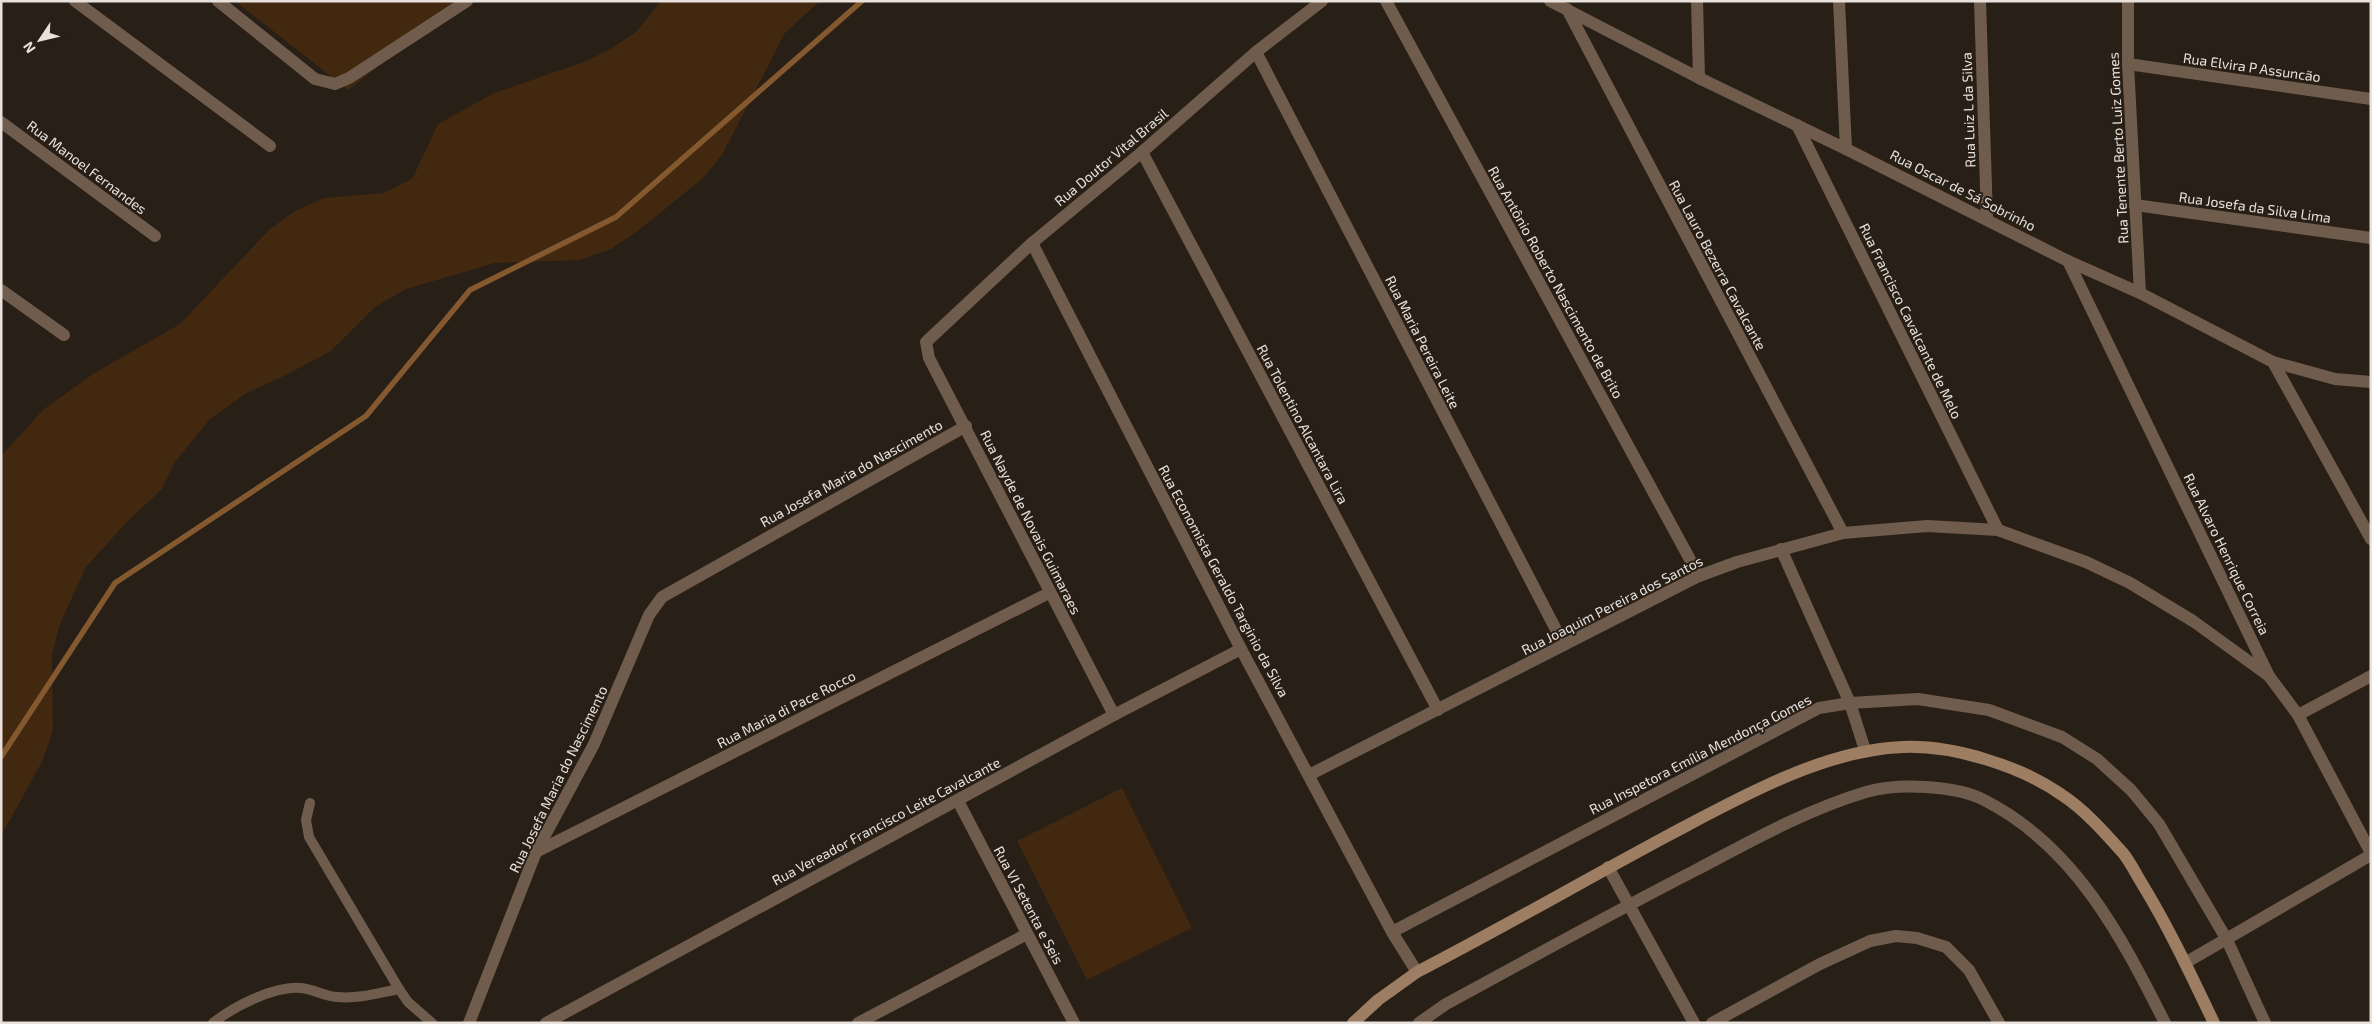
<svg xmlns="http://www.w3.org/2000/svg" width="2372" height="1024" font-family="'Exo 2',sans-serif">
	<rect width="100%" height="100%" fill="#281f17"/>
	<g fill="#41280f">
		<polygon points="235,1 462,1 348,90"/>
		<polygon points="661,1 820,1 785,33 722,155 702,179 638,231 611,249 580,260 495,263 406,289 375,307 331,351 286,375 247,393 210,419 175,462 162,489 127,522 86,567 60,624 52,655 53,730 43,760 1,836 2,455 44,409 96,372 180,324 270,229 295,211 324,198 384,193 412,179 438,124 494,93 584,62 611,49 637,31"/>
		<polygon points="1122,788 1192,928 1087,980 1017,841"/>
	</g>
	<g fill="none" stroke-linecap="round" stroke-linejoin="round">
		<polyline stroke="#85592f" stroke-width="5.5" points="1,757 115,583 366,416 470,290 616,217 862,1"/>
		<g stroke="#705c4c" stroke-width="10">
			<polyline points="310,803 306,820 309,837 399,989 408,1002 432,1023"/>
			<path d="M 213,1023 C 233,1007 275,985 301,988 C 314,989 325,997 338,997 C 359,999 378,993 399,989"/>
		</g>
		<g stroke="#705c4c" stroke-width="12">
			<polyline points="75,1 270,146"/>
			<polyline points="218,1 315,79 335,84 349,78 467,1"/>
			<polyline points="1386,1 1699,576"/>
			<polyline points="1550,1 1699,78 1846,149 2068,261 2140,293 2273,362 2335,379 2371,382"/>
			<polyline points="1697,1 1699,78"/>
			<polyline points="1839,1 1846,149"/>
			<polyline points="1980,1 1987,218"/>
			<polyline points="2128,1 2128,64 2140,293"/>
			<polyline points="1567,9 1843,533"/>
			<polyline points="1256,52 1564,645"/>
			<polyline points="2128,64 2371,99"/>
			<polyline points="1,122 155,236"/>
			<polyline points="1797,125 1998,530"/>
			<polyline points="1142,152 1438,710"/>
			<polyline points="2135,205 2371,238"/>
			<polyline points="1032,243 1241,649 1392,932"/>
			<polyline points="2068,261 2269,676 2298,715 2371,853"/>
			<polyline points="1,290 64,335"/>
			<polyline points="2273,362 2371,539"/>
			<polyline points="1781,549 1850,703 1865,750"/>
			<polyline points="1114,715 929,358 926,342 1032,243 1142,152 1256,52 1322,1"/>
			<polyline points="2298,715 2371,676"/>
			<polyline points="1309,775 1699,576 1737,562 1843,533 1927,526 1998,530 2086,562 2130,583 2193,621 2269,676"/>
			<polyline points="958,801 1074,1023"/>
			<polyline points="536,852 1049,593"/>
			<polyline points="1608,867 1694,1023"/>
			<polyline points="2185,963 2371,855"/>
			<polyline points="1417,972 1392,932 1819,708 1850,703 1918,699 1989,710 2062,737 2097,759 2131,790 2159,824 2227,940 2265,1023"/>
			<polyline points="469,1023 536,852 594,744 649,615 662,597 966,426"/>
			<polyline points="546,1023 1114,715 1241,649"/>
			<polyline points="858,1023 1027,934"/>
			<path d="M 1419,1023 L 1446,1004 C 1529,959 1612,913 1696,870 C 1751,841 1806,810 1866,792 C 1897,783 1955,785 1984,800 C 2075,846 2121,936 2165,1023"/>
			<polyline points="1712,1023 1820,964 1870,941 1896,936 1917,938 1946,947 1969,970 1999,1023"/>
		</g>
		<path stroke="#9e7e63" stroke-width="12" d="M 1353,1023 L 1378,1000 L 1417,972 C 1502,928 1585,880 1669,835 C 1739,798 1823,750 1903,747 C 1953,745 2021,766 2062,795 C 2085,810 2105,833 2123,853 C 2131,863 2137,876 2144,887 C 2170,930 2192,977 2214,1023"/>
	</g>
	<g text-anchor="middle" dominant-baseline="central" stroke-width="4" stroke-linejoin="round" paint-order="stroke">
		<g font-size="14" fill="#e8e1dc" stroke="#281f17">
			<text transform="translate(2252 67) rotate(8)">Rua Elvira P Assuncão</text>
			<text transform="translate(1968 110) rotate(-92)">Rua Luiz L da Silva</text>
			<text transform="translate(2118 148) rotate(-93)">Rua Tenente Berto Luiz Gomes</text>
			<text transform="translate(1111 157) rotate(-40)">Rua Doutor Vital Brasil</text>
			<text transform="translate(87 167) rotate(37)">Rua Manoel Fernandes</text>
			<text transform="translate(1963 190) rotate(27)">Rua Oscar de Sá Sobrinho</text>
			<text transform="translate(2255 207) rotate(8)">Rua Josefa da Silva Lima</text>
			<text transform="translate(1718 265) rotate(62)">Rua Lauro Bezerra Cavalcante</text>
			<text transform="translate(1556 282) rotate(61)">Rua Antônio Roberto Nascimento de Brito</text>
			<text transform="translate(1911 321) rotate(64)">Rua Francisco Cavalcante de Melo</text>
			<text transform="translate(1423 342) rotate(63)">Rua Maria Pereira Leite</text>
			<text transform="translate(1303 424) rotate(62)">Rua Tolentino Alcantara Lira</text>
			<text transform="translate(851 473) rotate(-29)">Rua Josefa Maria do Nascimento</text>
			<text transform="translate(1031 522) rotate(63)">Rua Nayde de Novais Guimaraes</text>
			<text transform="translate(2227 554) rotate(64)">Rua Alvaro Henrique Correia</text>
			<text transform="translate(1224 581) rotate(62)">Rua Economista Geraldo Targinio da Silva</text>
			<text transform="translate(1612 605) rotate(-27)">Rua Joaquim Pereira dos Santos</text>
			<text transform="translate(786 709) rotate(-27)">Rua Maria di Pace Rocco</text>
			<text transform="translate(1700 754) rotate(-27)">Rua Inspetora Emília Mendonça Gomes</text>
			<text transform="translate(558 779) rotate(-64)">Rua Josefa Maria do Nascimento</text>
			<text transform="translate(886 821) rotate(-28)">Rua Vereador Francisco Leite Cavalcante</text>
			<text transform="translate(1029 905) rotate(62)">Rua VI Setenta e Seis</text>
		</g>
	</g>
	<rect width="2372" height="1024" fill="none" stroke="#e8e1dc" stroke-width="5"/>
	<g transform="translate(40 40) rotate(235)" stroke="#281f17" stroke-width="4" paint-order="stroke">
	<path d="M0-4L9 19L0 12L-9 19Z" fill="#e8e1dc"/>
	<text y="-8" font-size="14" font-weight="bold" text-anchor="middle" fill="#e8e1dc">N</text>
	</g>
</svg>
